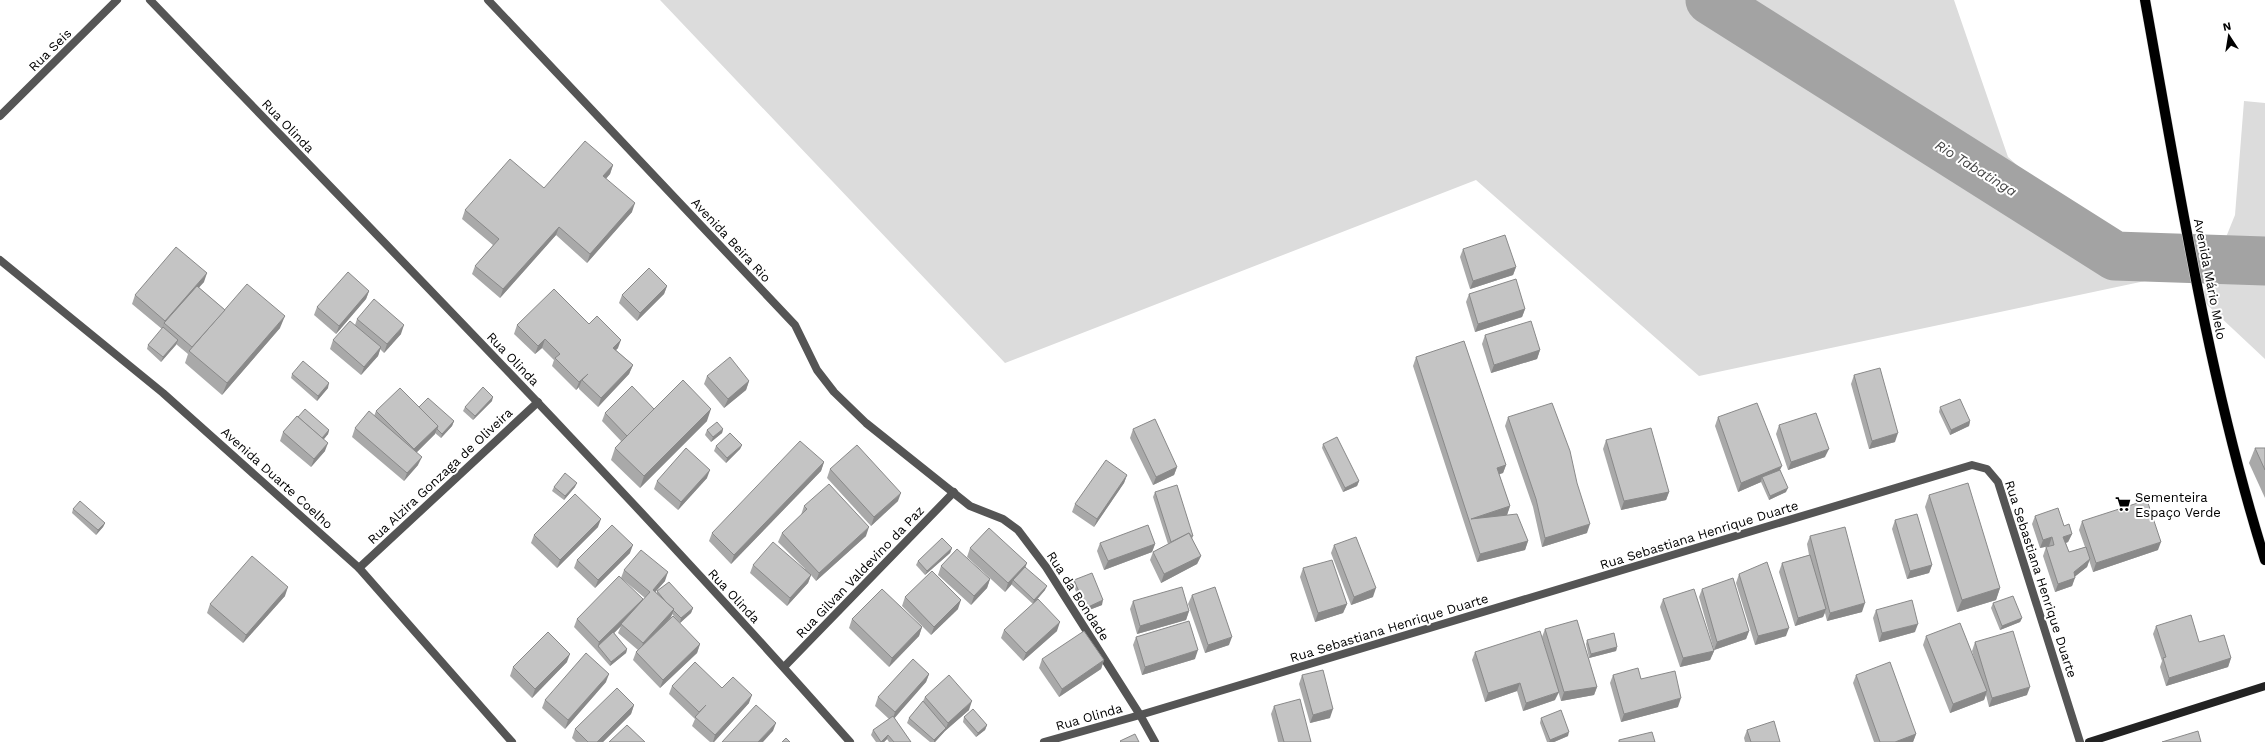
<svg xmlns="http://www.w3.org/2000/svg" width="2265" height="742" font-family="'Work Sans',sans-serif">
	<rect width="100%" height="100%" fill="#fff"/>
	<g fill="#dcdcdc">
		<polygon points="660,0 1954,0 2008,157 2145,281 1699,376 1476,180 1005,363"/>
		<polygon points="2244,101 2265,103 2265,359 2201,299 2235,215"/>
	</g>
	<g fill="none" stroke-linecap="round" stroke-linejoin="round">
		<polyline stroke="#a3a3a3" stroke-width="49" points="1710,0 2115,256 2265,261"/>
		<defs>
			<path id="primary" d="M 2145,0 C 2179,188 2208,378 2265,560"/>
		</defs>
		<use href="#primary" stroke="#dbdbdb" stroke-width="11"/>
		<g stroke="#555" stroke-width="8">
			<path d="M 150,0 C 386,245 625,487 850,742"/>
			<polyline points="488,0 795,325 817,370 834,392 866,423 970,506 1003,519 1018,530 1046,567 1140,715 1155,742"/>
			<polyline points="0,116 117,0"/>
			<polyline points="0,260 163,393 359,568 512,742"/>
			<polyline points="359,568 538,402"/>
			<polyline points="784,667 954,492"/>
			<polyline points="1044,742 1140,715 1972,465 1987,469 1998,482 2080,742"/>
		</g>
		<polyline stroke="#222" stroke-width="8" points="2089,742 2265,686"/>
		<use href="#primary" stroke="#000" stroke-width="10"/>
	</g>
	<g fill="#a9a9a9">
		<polygon points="613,165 610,174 606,179 632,212 587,263 556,235 500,298 472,274 475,266 493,245 462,219 465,210 544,188"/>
		<polygon points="1463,249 1516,267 1513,275 1470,289 1460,257"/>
		<polygon points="204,282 198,287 225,310 280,328 222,395 185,363 188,354 176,344 161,362 147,349 148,345 162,329 132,304 135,295"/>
		<polygon points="667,286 664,294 637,321 619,303 622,295"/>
		<polygon points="369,291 366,299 336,334 314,315 317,307"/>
		<polygon points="1469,294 1525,309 1522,317 1475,332 1466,302"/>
		<polygon points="357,319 401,334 384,353 380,349 378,356 361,375 330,349 333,340 355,325"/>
		<polygon points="589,324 618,348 616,350 633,365 629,374 598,407 579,389 579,387 576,390 552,366 554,360 542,348 535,354 514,334 517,325"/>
		<polygon points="1485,335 1540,350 1537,359 1491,373 1482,344"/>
		<polygon points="1416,357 1506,465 1503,473 1499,474 1510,506 1507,515 1505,515 1528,541 1525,550 1477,562 1413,366"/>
		<polygon points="292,374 328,388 317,401 291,378"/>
		<polygon points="1854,375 1895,442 1869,449 1851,384"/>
		<polygon points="707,376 749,381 746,390 724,408 704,384"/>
		<polygon points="492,401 473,420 463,411 465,407"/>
		<polygon points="419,407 454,421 452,426 441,438 435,433 435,434 417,452 418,465 404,481 352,437 355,428 374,416 376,411"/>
		<polygon points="1940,407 1970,421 1969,426 1950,435 1939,412"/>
		<polygon points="654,409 707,421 640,488 611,460 615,448 621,441 602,421 605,413"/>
		<polygon points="298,417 329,430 328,434 324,439 325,451 311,467 280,441 283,432"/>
		<polygon points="1508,417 1587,533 1542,547 1533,507 1505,426"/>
		<polygon points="1718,417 1780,470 1786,492 1769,500 1761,482 1738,492 1715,426"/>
		<polygon points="1779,425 1825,457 1788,470 1776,434"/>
		<polygon points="723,429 722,433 711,442 705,435 707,430"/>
		<polygon points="1133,429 1177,467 1174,475 1153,485 1130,438"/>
		<polygon points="1606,440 1669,492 1666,500 1621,510 1603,449"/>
		<polygon points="1323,444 1359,481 1357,486 1343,492 1322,448"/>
		<polygon points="742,445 740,449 726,463 714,451 716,446"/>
		<polygon points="2255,448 2265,448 2265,498 2249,463"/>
		<polygon points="824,462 821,471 731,564 709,541 712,533"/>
		<polygon points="830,469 898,501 871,526 827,478"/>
		<polygon points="1127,475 1124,483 1094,527 1072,512 1075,504"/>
		<polygon points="707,478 678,510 654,489 657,481"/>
		<polygon points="554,487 575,487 564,500 552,491"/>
		<polygon points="1155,492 1193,536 1192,539 1201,556 1197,564 1161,583 1150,560 1153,552 1168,544 1153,497"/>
		<polygon points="1929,495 2000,588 1996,600 1957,612 1925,507"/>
		<polygon points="804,506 866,536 816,581 811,575 808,583 787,606 750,573 753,565 805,569 778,542 782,533 801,515"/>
		<polygon points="73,509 105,523 103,527 96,535 72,513"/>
		<polygon points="2035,516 2064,526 2072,534 2068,542 2066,543 2069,552 2085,547 2079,530 2082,521 2158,550 2093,572 2089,560 2087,567 2075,576 2072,586 2055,592 2043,556 2046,547 2049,546 2040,548 2032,524"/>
		<polygon points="1895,520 1932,565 1929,573 1907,579 1892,529"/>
		<polygon points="598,527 557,568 531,543 534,535"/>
		<polygon points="1810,536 1862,612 1827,621 1825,613 1823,617 1795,626 1779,572 1782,563 1809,555 1807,544"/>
		<polygon points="1100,543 1155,544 1152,552 1104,570 1097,551"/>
		<polygon points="1334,545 1373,597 1351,605 1331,553"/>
		<polygon points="952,548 950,553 925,575 916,565 918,561"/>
		<polygon points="970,548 1025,567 1045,590 1034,603 1057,631 1023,661 1001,638 1004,630 1033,604 1012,585 1012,584 1005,592 967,557"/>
		<polygon points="630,553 595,588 574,568 577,560"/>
		<polygon points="941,566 990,579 987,588 971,605 938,575"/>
		<polygon points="1303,568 1347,604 1343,613 1315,622 1300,577"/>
		<polygon points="624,570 665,581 655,592 657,593 657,591 693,608 691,613 680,623 672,614 671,617 665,624 700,644 697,653 660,688 633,660 636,652 638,650 618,633 621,626 614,633 627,649 626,653 610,666 596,650 574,627 577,619 642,602 645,598 621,578"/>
		<polygon points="1739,574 1786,636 1755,645 1736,583"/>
		<polygon points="1074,580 1102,605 1084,612 1073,584"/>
		<polygon points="1702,589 1749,631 1746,639 1714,650 1699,597"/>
		<polygon points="1192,595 1229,645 1205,653 1188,604"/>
		<polygon points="285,596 243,643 207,613 210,604"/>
		<polygon points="905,597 958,609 931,635 902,606"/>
		<polygon points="1663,599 1714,651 1710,660 1680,667 1660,607"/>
		<polygon points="1133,601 1189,611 1186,620 1137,634 1130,609"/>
		<polygon points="1993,603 2022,618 2020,622 2000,630 1991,608"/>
		<polygon points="1876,610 1915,632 1879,642 1873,618"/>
		<polygon points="852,619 922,627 919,636 889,667 849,628"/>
		<polygon points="2156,626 2199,642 2231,658 2228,667 2166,686 2160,667 2162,661 2153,634"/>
		<polygon points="1545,629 1597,687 1594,695 1561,701 1542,637"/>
		<polygon points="1926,636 1975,661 1972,651 1975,642 2027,695 1989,707 1986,695 1984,700 1950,713 1923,645"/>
		<polygon points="1136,637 1195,659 1142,675 1133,645"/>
		<polygon points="1587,640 1617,647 1616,651 1589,658 1586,644"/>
		<polygon points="1475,652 1555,700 1523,711 1517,691 1485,702 1472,660"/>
		<polygon points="1042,659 1104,660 1101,669 1059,697 1039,668"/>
		<polygon points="567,662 532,698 510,676 513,667"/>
		<polygon points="929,674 926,682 894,718 911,742 889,742 887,739 884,742 876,742 871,735 873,730 889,719 875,706 878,697"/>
		<polygon points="1302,675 1330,718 1310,723 1299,684"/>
		<polygon points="1613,675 1641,679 1678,707 1621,722 1610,683"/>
		<polygon points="1856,675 1916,734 1913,742 1874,742 1853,683"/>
		<polygon points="606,682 565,729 542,708 545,700"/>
		<polygon points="672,686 722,688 749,703 714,742 710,742 692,726 695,719 669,694"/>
		<polygon points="925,697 969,710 945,731 935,742 930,742 907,723 909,718 923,701"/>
		<polygon points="634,705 631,714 603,742 576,742 572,738 575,729"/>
		<polygon points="1274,706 1311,742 1278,742 1271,714"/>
		<polygon points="964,717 987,725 985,730 976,737 963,722"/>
		<polygon points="1541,718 1568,736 1554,742 1547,742 1540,723"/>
		<polygon points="1747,730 1780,742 1745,742 1744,738"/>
	</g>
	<g fill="#898989">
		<polygon points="613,165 610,174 600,185 603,176"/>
		<polygon points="635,203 632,212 587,263 590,254"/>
		<polygon points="559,227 556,235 500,298 503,289"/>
		<polygon points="1516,267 1513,275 1470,289 1473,281"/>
		<polygon points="207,273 204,282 166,325 164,323 162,329 165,321"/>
		<polygon points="667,286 664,294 637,321 640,313"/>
		<polygon points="369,291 366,299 336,334 339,326"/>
		<polygon points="1525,309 1522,317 1475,332 1478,324"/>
		<polygon points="285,316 280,328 222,395 227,383"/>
		<polygon points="404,325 401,334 384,353 387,344"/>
		<polygon points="545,339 542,348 535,354 538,346"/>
		<polygon points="178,340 176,345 161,362 163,357"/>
		<polygon points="621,340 618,348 610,356 613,348"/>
		<polygon points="381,347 378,356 361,375 364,367"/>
		<polygon points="1540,350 1537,359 1491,373 1494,365"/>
		<polygon points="633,365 629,374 598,407 601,398"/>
		<polygon points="588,374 582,380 579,387 576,390 579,382"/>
		<polygon points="749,381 746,390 724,408 728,399"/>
		<polygon points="329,383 328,388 317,401 318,396"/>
		<polygon points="493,397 492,401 473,420 475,416"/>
		<polygon points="711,409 707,421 640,488 644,476"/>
		<polygon points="454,421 452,426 441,438 442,434"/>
		<polygon points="1970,421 1969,426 1950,435 1951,430"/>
		<polygon points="438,426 435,434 411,458 414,449"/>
		<polygon points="723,429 722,433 711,442 713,437"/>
		<polygon points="329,430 328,434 318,446 320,441"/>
		<polygon points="1898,433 1895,442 1869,449 1872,441"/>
		<polygon points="328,443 325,451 311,467 314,459"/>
		<polygon points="742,445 740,449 726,463 727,458"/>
		<polygon points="1829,449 1825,457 1788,470 1791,462"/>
		<polygon points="422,457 418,465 404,481 407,473"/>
		<polygon points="824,462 821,471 731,564 734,555"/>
		<polygon points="1506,465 1503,473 1494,476 1497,468"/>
		<polygon points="1782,466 1778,474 1762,477 1761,482 1738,492 1741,483"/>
		<polygon points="1177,467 1174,475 1153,485 1156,477"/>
		<polygon points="710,470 707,478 678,510 681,502"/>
		<polygon points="1127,475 1124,483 1094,527 1097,519"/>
		<polygon points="1359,481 1357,486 1343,492 1345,488"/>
		<polygon points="577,483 575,487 564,500 565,496"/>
		<polygon points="1788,488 1786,492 1769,500 1770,496"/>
		<polygon points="1669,492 1666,500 1621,510 1624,501"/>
		<polygon points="901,493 898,501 871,526 874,517"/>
		<polygon points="1510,506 1507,515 1471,527 1471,519"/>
		<polygon points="601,519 598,527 557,568 560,560"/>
		<polygon points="105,523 103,527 96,535 98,530"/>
		<polygon points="1590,524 1587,533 1542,547 1545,538"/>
		<polygon points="869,527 866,536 816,581 819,573"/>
		<polygon points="2072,534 2068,542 2060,545 2063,537"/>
		<polygon points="2052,537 2049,546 2040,548 2043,540"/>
		<polygon points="1528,541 1525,550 1477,562 1480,554"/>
		<polygon points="2161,542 2158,550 2093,572 2096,563"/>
		<polygon points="1155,544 1152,552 1104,570 1108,561"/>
		<polygon points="633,545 630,553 595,588 598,580"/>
		<polygon points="952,548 950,553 925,575 927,571"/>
		<polygon points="1201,556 1197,564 1161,583 1164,574"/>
		<polygon points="2090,559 2087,567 2072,579 2075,578 2072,586 2055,592 2058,584"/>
		<polygon points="1027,563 1024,571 1013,580 1012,584 1005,592 1008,583"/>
		<polygon points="1932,565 1929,573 1907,579 1910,571"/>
		<polygon points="668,572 665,581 650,598 653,590"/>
		<polygon points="811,575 808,583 787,606 790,598"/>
		<polygon points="990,579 987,588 971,605 974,596"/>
		<polygon points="1047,586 1045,590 1033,604 1034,600"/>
		<polygon points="288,587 285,596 243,643 246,635"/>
		<polygon points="1376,588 1373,597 1351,605 1354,597"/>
		<polygon points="2000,588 1996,600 1957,612 1962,600"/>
		<polygon points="643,599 639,608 621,624 621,626 599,648 598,646 599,642"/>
		<polygon points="961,600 958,609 931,635 934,627"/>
		<polygon points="1103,600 1102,605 1084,612 1086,608"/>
		<polygon points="1865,603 1862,612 1827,621 1830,613"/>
		<polygon points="1347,604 1343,613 1315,622 1318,613"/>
		<polygon points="693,608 691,613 680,623 681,618"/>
		<polygon points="674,609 671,617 640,652 643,643"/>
		<polygon points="1826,609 1823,617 1795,626 1798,618"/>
		<polygon points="1189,611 1186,620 1137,634 1140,626"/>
		<polygon points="2022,618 2020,622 2000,630 2002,626"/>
		<polygon points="1060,622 1057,631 1023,661 1026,653"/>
		<polygon points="1918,624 1915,632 1879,642 1882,633"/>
		<polygon points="922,627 919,636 889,667 892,658"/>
		<polygon points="1789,628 1786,636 1755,645 1758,636"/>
		<polygon points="1749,631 1746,639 1714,650 1717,642"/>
		<polygon points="1232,637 1229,645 1205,653 1208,645"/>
		<polygon points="700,644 697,653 660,688 663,680"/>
		<polygon points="1617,647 1616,651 1589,658 1591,654"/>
		<polygon points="627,649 626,653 610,666 611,662"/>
		<polygon points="1198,650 1195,659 1142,675 1145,667"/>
		<polygon points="1714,651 1710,660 1680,667 1683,658"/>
		<polygon points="570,654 567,662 532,698 535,689"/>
		<polygon points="2231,658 2228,667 2166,686 2169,678"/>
		<polygon points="1104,660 1101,669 1059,697 1062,689"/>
		<polygon points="609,674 606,682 565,729 568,720"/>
		<polygon points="929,674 926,682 892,721 895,712"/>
		<polygon points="1520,683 1517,691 1485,702 1488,693"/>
		<polygon points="1597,687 1594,695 1561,701 1564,692"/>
		<polygon points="2030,687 2027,695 1989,707 1992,698"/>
		<polygon points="1987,691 1984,700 1950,713 1953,704"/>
		<polygon points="1559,692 1555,700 1523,711 1526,703"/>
		<polygon points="752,695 749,703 714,742 713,742 715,735"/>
		<polygon points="1681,698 1678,707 1621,722 1624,714"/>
		<polygon points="972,701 969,710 945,731 935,742 934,742 934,740 946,728 948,723"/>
		<polygon points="634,705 631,714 603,742 597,742"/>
		<polygon points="1333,709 1330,718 1310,723 1313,715"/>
		<polygon points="776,723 773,731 763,742 758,742"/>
		<polygon points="987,725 985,730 976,737 978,733"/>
		<polygon points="1569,732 1568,736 1554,742 1549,742 1550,740"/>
		<polygon points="1916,734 1913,742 1895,742"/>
		<polygon points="888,735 887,739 884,742 881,742"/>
	</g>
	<g fill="#c4c4c4" stroke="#898989">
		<polygon points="585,141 613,165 603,176 635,203 590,254 559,227 503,289 475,266 499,239 465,210 510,159 544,188"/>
		<polygon points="1505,235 1516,267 1473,281 1463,249"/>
		<polygon points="176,247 207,273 165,321 135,295"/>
		<polygon points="649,268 667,286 640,313 622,295"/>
		<polygon points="348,272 369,291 339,326 317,307"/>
		<polygon points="1516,279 1525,309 1478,324 1469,294"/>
		<polygon points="247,284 285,316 227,383 189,351"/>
		<polygon points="197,286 225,310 192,347 164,323"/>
		<polygon points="554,289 589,324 597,316 621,340 613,348 633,365 601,398 582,380 588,374 579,382 555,358 560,354 545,339 538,346 517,325"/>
		<polygon points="374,299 404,325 387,344 357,319"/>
		<polygon points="350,321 381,347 364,367 333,340"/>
		<polygon points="1531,321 1540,350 1494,365 1485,335"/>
		<polygon points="163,327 178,340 163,357 148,345"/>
		<polygon points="1464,341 1506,465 1497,468 1510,506 1471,519 1517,514 1528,541 1480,554 1416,357"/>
		<polygon points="730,357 749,381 728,399 707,376"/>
		<polygon points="303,361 329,383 318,396 292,374"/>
		<polygon points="1880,368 1898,433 1872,441 1854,375"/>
		<polygon points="683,380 711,409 644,476 615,448"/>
		<polygon points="632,386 654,409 627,436 605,413"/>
		<polygon points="483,387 493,397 475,416 465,407"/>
		<polygon points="400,388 438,426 414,449 376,411"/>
		<polygon points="428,398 454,421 442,434 437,429 438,426 419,407"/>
		<polygon points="1960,399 1970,421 1951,430 1940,407"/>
		<polygon points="1552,403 1570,451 1577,483 1590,524 1545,538 1536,499 1508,417"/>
		<polygon points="1757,403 1782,466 1741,483 1718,417"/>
		<polygon points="305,409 329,430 322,438 298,417"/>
		<polygon points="369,411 422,457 407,473 355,428"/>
		<polygon points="1816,413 1829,449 1791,462 1779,425"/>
		<polygon points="297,416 328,443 314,459 283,432"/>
		<polygon points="1155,419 1177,467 1156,477 1133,429"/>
		<polygon points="717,422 723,429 713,437 707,430"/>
		<polygon points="1651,428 1669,492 1624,501 1606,440"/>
		<polygon points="730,433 742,445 727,458 716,446"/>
		<polygon points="1337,437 1359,481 1345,488 1323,444"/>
		<polygon points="800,441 824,462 734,555 712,533"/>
		<polygon points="857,445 901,493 874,517 830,469"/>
		<polygon points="686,448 710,470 681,502 657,481"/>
		<polygon points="2255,448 2265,448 2265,470"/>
		<polygon points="1106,460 1127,475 1097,519 1075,504"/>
		<polygon points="1780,470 1788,488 1770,496 1762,477"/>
		<polygon points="565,473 577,483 565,496 554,487"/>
		<polygon points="1968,483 2000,588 1962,600 1929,495"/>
		<polygon points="829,484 869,527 819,573 782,533 807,509 804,506"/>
		<polygon points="1177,485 1193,536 1191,536 1189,533 1171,542 1155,492"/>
		<polygon points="575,494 601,519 560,560 534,535"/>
		<polygon points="2147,500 2161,542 2096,563 2082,521"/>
		<polygon points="80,501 105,523 98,530 73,509"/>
		<polygon points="2058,508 2064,526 2069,524 2072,534 2063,537 2069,552 2086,547 2090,559 2074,572 2075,578 2058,584 2046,547 2054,545 2052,537 2043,540 2035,516"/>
		<polygon points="1917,514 1932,565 1910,571 1895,520"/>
		<polygon points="612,525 633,545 598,580 577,560"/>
		<polygon points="1148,525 1155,544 1108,561 1100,543"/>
		<polygon points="1845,527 1865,603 1830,613 1810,536"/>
		<polygon points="989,528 1027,563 1008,583 970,548"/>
		<polygon points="1189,533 1201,556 1164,574 1153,552"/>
		<polygon points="1356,537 1376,588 1354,597 1334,545"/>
		<polygon points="942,538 952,548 927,571 918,561"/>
		<polygon points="773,542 811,575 790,598 753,565"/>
		<polygon points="957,549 990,579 974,596 941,566"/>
		<polygon points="641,550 668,572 653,590 674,609 643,643 621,624 650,592 624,570"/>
		<polygon points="1810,555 1826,609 1798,618 1782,563"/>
		<polygon points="252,556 288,587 246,635 210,604"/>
		<polygon points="1332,560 1347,604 1318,613 1303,568"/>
		<polygon points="1767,562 1789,628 1758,636 1739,574"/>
		<polygon points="1025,567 1047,586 1034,600 1013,580"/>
		<polygon points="932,571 961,600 934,627 905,597"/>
		<polygon points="1092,573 1103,600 1086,608 1074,580"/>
		<polygon points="619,576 643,599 599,642 577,619"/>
		<polygon points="1733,578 1749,631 1717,642 1702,589"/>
		<polygon points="669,582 693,608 681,618 673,610 674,609 666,602 657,591"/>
		<polygon points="1182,587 1189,611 1140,626 1133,601"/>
		<polygon points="1215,587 1232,637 1208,645 1192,595"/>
		<polygon points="882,589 922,627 892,658 852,619"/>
		<polygon points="1694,589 1714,651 1683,658 1663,599"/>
		<polygon points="2013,596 2022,618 2002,626 1993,603"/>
		<polygon points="1038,599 1060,622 1026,653 1004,630"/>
		<polygon points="1912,600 1918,624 1882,633 1876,610"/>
		<polygon points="2191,615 2199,642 2224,635 2231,658 2169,678 2163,658 2166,657 2156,626"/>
		<polygon points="673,616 700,644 663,680 636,652"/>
		<polygon points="1577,620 1597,687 1564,692 1545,629"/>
		<polygon points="1189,621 1198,650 1145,667 1136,637"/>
		<polygon points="1960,623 1987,691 1953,704 1926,636"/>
		<polygon points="1084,631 1104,660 1062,689 1042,659"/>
		<polygon points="1540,631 1559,692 1526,703 1520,683 1488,693 1475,652"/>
		<polygon points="2013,631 2030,687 1992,698 1975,642"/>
		<polygon points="548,632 570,654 535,689 513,667"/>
		<polygon points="613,632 627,649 611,662 598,646"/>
		<polygon points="1614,633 1617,647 1591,654 1587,640"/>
		<polygon points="586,653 609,674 568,720 545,700"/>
		<polygon points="913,659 929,674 895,712 878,697"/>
		<polygon points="695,662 722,688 733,677 752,695 715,735 695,717 706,705 699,712 672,686"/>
		<polygon points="1890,662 1916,734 1895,742 1880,742 1856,675"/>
		<polygon points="1638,668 1641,679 1675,671 1681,698 1624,714 1613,675"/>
		<polygon points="1323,670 1333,709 1313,715 1302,675"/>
		<polygon points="949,675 972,701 948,723 925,697"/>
		<polygon points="617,688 634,705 597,742 588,742 575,729"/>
		<polygon points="1300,699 1311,742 1284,742 1274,706"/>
		<polygon points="923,701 946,728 934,740 909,718"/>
		<polygon points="756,705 776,723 758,742 722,742"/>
		<polygon points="973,709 987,725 978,733 964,717"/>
		<polygon points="1561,710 1569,732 1550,740 1541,718"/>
		<polygon points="893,716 911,742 894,742 888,735 881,742 873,730"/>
		<polygon points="1774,721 1780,742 1751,742 1747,730"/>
		<polygon points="627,725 645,742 609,742"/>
		<polygon points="2198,731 2201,742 2162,742"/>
		<polygon points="1652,732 1655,742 1619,742 1619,740"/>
		<polygon points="1135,734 1139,742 1121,742 1120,741"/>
		<polygon points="786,738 790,742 782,742"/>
	</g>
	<defs>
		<symbol id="supermarket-bare" viewBox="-9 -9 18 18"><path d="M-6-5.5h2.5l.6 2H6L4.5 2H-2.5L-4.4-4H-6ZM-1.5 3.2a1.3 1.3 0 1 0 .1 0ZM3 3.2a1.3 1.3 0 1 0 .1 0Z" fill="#000" stroke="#fff" stroke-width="2.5" paint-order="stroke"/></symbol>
	</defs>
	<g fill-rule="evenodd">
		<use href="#supermarket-bare" x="2112" y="493" width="22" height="22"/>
	</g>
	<g text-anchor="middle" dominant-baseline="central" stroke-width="4" stroke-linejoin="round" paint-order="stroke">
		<g font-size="13" fill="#000" stroke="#fff">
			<text transform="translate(50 50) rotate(-45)">Rua Seis</text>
			<text transform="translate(288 126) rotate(46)">Rua Olinda</text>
			<text transform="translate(731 240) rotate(47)">Avenida Beira Rio</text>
			<text transform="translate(2210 279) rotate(79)">Avenida Mário Melo</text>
			<text transform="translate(513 359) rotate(46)">Rua Olinda</text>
			<text transform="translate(440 476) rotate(-43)">Rua Alzira Gonzaga de Oliveira</text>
			<text transform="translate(277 478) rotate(42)">Avenida Duarte Coelho</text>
			<text transform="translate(1699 535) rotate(-17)">Rua Sebastiana Henrique Duarte</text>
			<text transform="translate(860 572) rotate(-46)">Rua Gilvan Valdevino da Paz</text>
			<text transform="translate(2041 579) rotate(72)">Rua Sebastiana Henrique Duarte</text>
			<text transform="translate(734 596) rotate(47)">Rua Olinda</text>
			<text transform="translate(1078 596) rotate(57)">Rua da Bondade</text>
			<text transform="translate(1389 628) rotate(-17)">Rua Sebastiana Henrique Duarte</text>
			<text transform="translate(1089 717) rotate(-16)">Rua Olinda</text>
		</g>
		<g font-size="13" fill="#000" stroke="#fff" text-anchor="start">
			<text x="2135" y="497">Sementeira<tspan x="2135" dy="15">Espaço Verde</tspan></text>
		</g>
		<g font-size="14" font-style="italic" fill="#444" stroke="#fff">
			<text transform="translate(1976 168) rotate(32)">Rio Tabatinga</text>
		</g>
	</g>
	<g transform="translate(2229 36) rotate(348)" stroke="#ffffff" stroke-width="3" paint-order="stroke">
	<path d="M0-3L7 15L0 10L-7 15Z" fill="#000000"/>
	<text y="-6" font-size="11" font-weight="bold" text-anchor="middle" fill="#000000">N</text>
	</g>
</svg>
